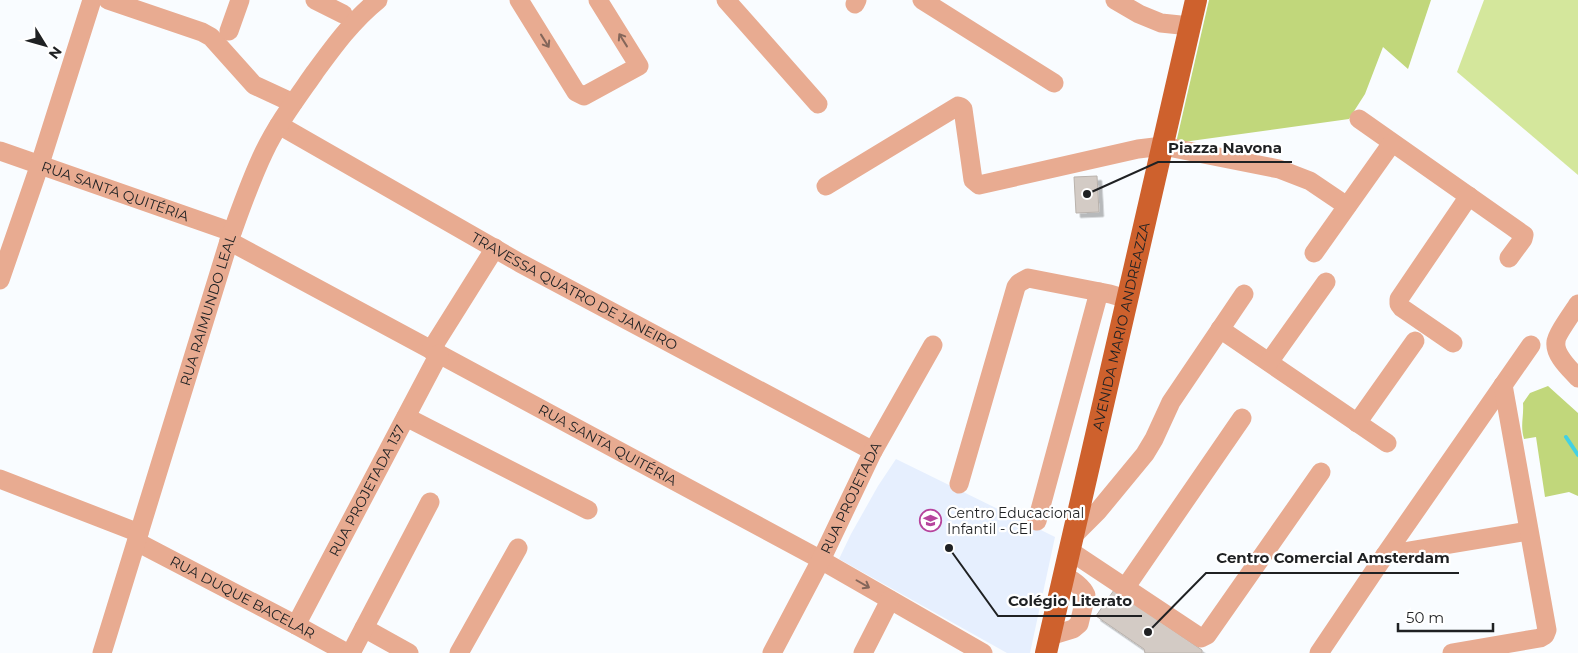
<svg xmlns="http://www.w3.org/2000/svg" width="1578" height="653" font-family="Montserrat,sans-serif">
	<defs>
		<filter id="shadow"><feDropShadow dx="4.5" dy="4.5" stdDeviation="0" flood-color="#0004"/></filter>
	</defs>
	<rect width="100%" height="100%" fill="#f9fcff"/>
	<polygon fill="#e6effe" points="896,459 1055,537 1030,653 1007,653 839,559 851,534 878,486"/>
	<polygon fill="#d4e79c" points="1484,0 1578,0 1578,175 1457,72"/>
	<g fill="#c1d77b">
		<polygon points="1209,0 1431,0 1408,69 1383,47 1365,94 1349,119 1176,143"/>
		<path d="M 1548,386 L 1578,413 L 1578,496 L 1569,492 L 1545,497 L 1536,437 L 1524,439 C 1520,425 1524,417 1523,403 L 1530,393 Z"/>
	</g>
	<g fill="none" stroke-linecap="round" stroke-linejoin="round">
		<polyline stroke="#43d1e3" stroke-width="4" points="1566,437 1578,455"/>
	</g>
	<g fill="#d3cbc5" stroke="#b9b2ac" filter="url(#shadow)">
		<polygon points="1097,176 1099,212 1076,213 1074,177"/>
		<polygon points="1114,590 1202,650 1202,653 1145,653 1144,649 1096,616"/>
	</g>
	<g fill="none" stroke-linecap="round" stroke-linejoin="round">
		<g stroke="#e8ab91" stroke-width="19">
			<polyline points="108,0 202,32 211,37 254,85 293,103"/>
			<polyline points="315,0 343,14"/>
			<polyline points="519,0 576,92 584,96 639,66 598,0"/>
			<polyline points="726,0 818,104"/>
			<polyline points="922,0 1054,83"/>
			<polyline points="1115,0 1139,14 1161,23 1190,26"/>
			<polyline points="855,4 857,0"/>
			<polyline points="229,31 240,0"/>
			<polyline points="1359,119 1524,235 1523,239 1509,258"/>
			<path id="s1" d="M 279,125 L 520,263 L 873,451"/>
			<path id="s2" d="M 0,151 L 232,232"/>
			<polyline points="826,186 958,106 961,107 963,109 973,180 979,185 1138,149 1163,146 1279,169 1310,181 1347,206"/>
			<path id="s3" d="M 229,241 L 814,556 L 983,653"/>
			<polyline points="1314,253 1392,143"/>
			<polyline points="0,280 40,164 92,0"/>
			<path d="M 1578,304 C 1573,312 1556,335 1556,342 C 1554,355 1570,369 1578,378"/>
			<polyline points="1220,329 1387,443"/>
			<polyline points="1453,343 1402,308 1399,304 1399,299 1469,196"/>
			<polyline points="431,350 495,248"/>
			<polyline points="1269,362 1326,282"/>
			<polyline points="406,417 588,510"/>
			<polyline points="1357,423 1415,341"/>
			<polyline points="0,479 139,533"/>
			<polyline points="959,484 1016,287 1019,283 1028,278 1110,294 1127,299"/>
			<polyline points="1037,521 1099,292"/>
			<polyline points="1073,536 1098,511 1145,454 1154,439 1171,402 1244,294"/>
			<path id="s4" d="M 137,542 L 296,625 L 347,653"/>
			<polyline points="1070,551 1201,638 1207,635 1321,472"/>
			<polyline points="1385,555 1528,531"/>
			<polyline points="1125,588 1242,418"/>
			<path id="s5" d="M 296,625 L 439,354"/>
			<polyline points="364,628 409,653"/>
			<path d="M 1050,636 L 1073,629 L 1079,624 L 1086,595 C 1082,586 1072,580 1064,575"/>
			<path id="s6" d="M 102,653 L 229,241 C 240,211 250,181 264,152 C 278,123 297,98 315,72 C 334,46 353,20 378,0"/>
			<polyline points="351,653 430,502"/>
			<polyline points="459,653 518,548"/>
			<path id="s7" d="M 772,653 L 821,560 L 873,451 L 933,345"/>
			<polyline points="863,653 890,600"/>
			<polyline points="1319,653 1385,555 1531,345"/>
			<polyline points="1452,653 1540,638 1545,635 1547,630 1503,385"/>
		</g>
		<path stroke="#ce612d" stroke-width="22" id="s8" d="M 1046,653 L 1196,0"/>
	</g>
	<defs><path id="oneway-shaft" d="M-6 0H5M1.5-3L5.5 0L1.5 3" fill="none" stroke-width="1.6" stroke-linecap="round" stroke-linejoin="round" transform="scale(1.25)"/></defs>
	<g stroke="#84665a">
		<use href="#oneway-shaft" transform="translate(623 40) rotate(-122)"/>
		<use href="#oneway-shaft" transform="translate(545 41) rotate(58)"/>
		<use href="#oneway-shaft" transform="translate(863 584) rotate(30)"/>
	</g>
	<defs>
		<symbol id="school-ring" viewBox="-11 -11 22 22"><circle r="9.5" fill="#fff" stroke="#b7449d" stroke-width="1.5"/><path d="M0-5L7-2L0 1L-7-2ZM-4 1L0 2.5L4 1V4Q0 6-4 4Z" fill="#b7449d"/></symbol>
	</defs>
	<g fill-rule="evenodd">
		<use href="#school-ring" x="918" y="508" width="25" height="25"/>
	</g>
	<g text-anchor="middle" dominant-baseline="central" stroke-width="4.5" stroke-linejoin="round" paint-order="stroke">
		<g font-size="14" fill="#1f2123" stroke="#fff">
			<text stroke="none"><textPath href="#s2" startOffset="122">RUA SANTA QUITÉRIA</textPath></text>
			<text stroke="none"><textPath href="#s1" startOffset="339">TRAVESSA QUATRO DE JANEIRO</textPath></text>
			<text stroke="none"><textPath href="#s6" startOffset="359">RUA RAIMUNDO LEAL</textPath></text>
			<text stroke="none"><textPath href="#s8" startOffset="335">AVENIDA MARIO ANDREAZZA</textPath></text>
			<text stroke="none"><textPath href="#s3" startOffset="430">RUA SANTA QUITÉRIA</textPath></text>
			<text stroke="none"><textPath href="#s5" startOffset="152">RUA PROJETADA 137</textPath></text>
			<text stroke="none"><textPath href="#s7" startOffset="174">RUA PROJETADA</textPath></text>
			<text stroke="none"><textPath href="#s4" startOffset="119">RUA DUQUE BACELAR</textPath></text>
		</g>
		<g font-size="14" fill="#1f2123" stroke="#fff" text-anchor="start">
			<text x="947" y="513">Centro Educacional<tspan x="947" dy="16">Infantil - CEI</tspan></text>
		</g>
	</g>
	<path fill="none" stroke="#1f2123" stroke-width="2" d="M1087 194L1158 162H1292M1148 632L1206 573H1459M949 548L998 616H1142"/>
	<g fill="#1f2123" stroke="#fff" stroke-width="2">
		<circle cx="1087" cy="194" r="5"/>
		<circle cx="1148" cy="632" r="5"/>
		<circle cx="949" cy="548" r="5"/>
	</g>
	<g font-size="15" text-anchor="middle" font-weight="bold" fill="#1f2123" stroke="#fff" stroke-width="4.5" stroke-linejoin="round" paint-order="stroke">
		<text x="1225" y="153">Piazza Navona</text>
		<text x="1333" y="563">Centro Comercial Amsterdam</text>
		<text x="1070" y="606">Colégio Literato</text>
	</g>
	<g transform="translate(45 45) rotate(127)" stroke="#ffffff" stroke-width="4" paint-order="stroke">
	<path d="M0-4L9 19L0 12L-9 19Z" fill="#1f2123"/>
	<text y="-8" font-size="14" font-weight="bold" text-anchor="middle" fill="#1f2123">N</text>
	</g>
	<path d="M1398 623v8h95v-8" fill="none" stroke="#1f2123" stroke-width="2.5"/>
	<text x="1406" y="623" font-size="15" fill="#1f2123" stroke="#ffffff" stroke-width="4" paint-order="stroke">50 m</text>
</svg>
